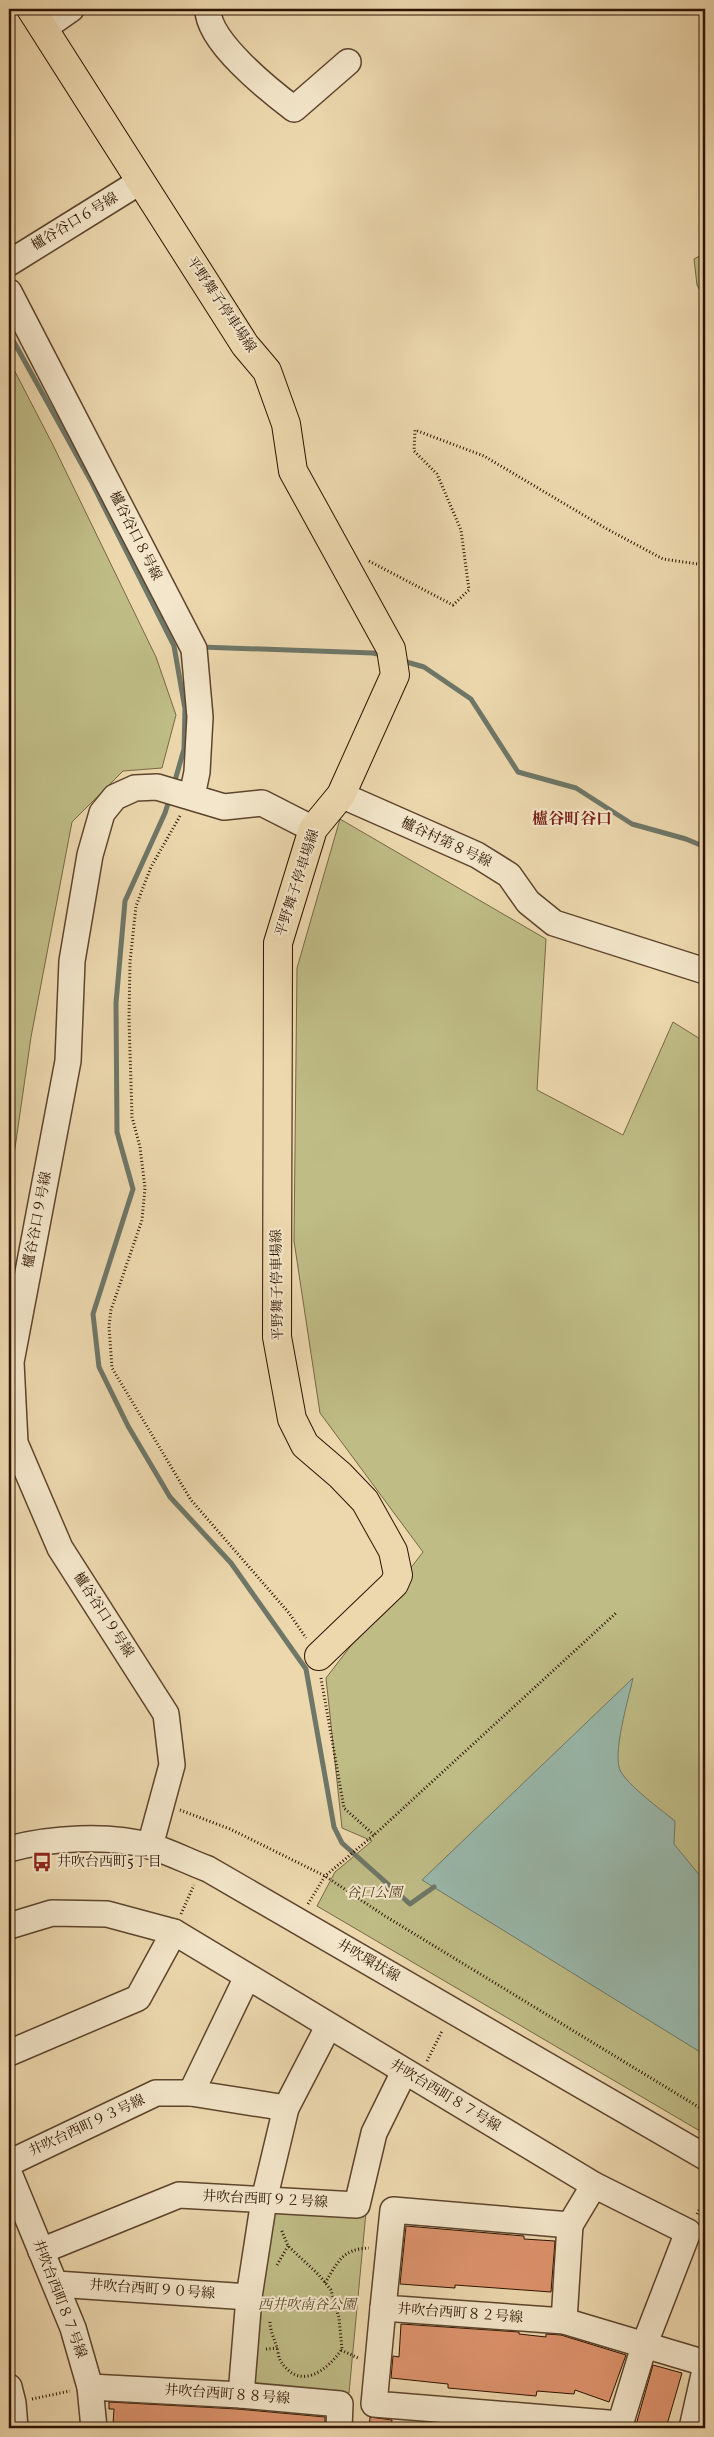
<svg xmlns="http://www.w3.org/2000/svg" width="714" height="2437" font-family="Vollkorn,'Noto Serif JP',serif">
	<rect width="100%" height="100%" fill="#edd8ae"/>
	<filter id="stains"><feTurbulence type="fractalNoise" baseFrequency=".004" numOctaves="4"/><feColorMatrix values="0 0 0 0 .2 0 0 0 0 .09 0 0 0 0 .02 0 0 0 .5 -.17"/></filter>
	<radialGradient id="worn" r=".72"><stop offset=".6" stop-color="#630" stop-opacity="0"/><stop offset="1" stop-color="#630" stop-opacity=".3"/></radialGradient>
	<g fill="#bfbc86" stroke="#766844">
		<polygon points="705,253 705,300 697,285 694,259"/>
		<polygon points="9,360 53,445 156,657 176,715 162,768 123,771 72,822 31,1037 13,1162 9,1161"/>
		<polygon points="340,819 546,939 537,1090 623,1135 673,1022 705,1042 705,2134 317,1906 335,1872 372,1841 342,1828 326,1678 423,1552 320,1413 294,1241 297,968"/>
		<polygon points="275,2207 366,2212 349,2393 252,2388 258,2297"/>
	</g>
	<path fill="#99b9ad" stroke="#6e7768" d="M 633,1678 C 629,1697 611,1757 621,1772 C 630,1787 660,1809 675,1821 L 674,1844 L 705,1882 L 705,2055 L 422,1880 Z"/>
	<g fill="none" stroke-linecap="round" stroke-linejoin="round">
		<g stroke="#6e7768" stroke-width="5">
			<polyline points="9,333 91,481 174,646 185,709 184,749 174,784"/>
			<polyline points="201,647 373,653 382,655"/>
			<polyline points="403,661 424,667 471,699 518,772 576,788 632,824 686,839 705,847"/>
			<polyline points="170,797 165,813 125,901 116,1003 117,1132 133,1189 93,1314 99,1367 128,1426 170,1497 231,1563 306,1669 334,1827 342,1843 410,1904 434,1887"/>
		</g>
	</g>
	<g fill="#df946e" stroke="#2d1301">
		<polygon points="406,2226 524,2236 524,2239 555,2241 551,2292 455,2285 455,2288 400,2284"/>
		<polygon points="401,2324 519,2332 519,2334 546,2337 546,2334 561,2335 626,2355 609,2402 575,2390 574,2394 537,2391 536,2396 448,2388 448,2384 391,2378 393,2356 399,2357"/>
		<polygon points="653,2365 682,2373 666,2428 648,2428 636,2425"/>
		<polygon points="109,2402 237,2409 325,2417 325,2428 242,2428 203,2425 203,2428 183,2428 113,2424 114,2409 109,2409"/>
		<polygon points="370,2417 392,2420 391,2428 369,2428"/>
	</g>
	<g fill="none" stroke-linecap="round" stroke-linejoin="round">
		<defs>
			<g id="minor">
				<path d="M 208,9 C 207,41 270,91 294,109 L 348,62"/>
				<polyline points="44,28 71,9"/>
				<polyline points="9,263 141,181"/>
				<polyline points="9,292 194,649 200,717 197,772 192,796"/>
				<polyline points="341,795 477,855 509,875 528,902 554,923 705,971"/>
				<polyline points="150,1846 172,1765 166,1714 60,1548 15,1443 11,1362 68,1061 72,961 90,855 102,813 115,797 135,788 157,787 224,807 262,803 313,829"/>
				<path d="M 9,1849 C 49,1838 110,1834 150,1846 C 170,1852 189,1862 208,1869 L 705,2157"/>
				<polyline points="9,1926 52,1913 107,1914 174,1932 594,2185 688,2232 645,2343 619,2428"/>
				<polyline points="9,2053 138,1998 174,1932"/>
				<polyline points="191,2093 247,1977"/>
				<polyline points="9,2163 156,2093 191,2093 286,2108"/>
				<polyline points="9,2173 73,2328 90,2387 94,2428"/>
				<polyline points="594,2185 570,2225 393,2210 383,2308 564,2321 705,2363"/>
				<polyline points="41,2251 179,2195 357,2205 374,2133 404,2072"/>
				<polyline points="56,2284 249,2297"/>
				<polyline points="383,2308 374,2404 620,2424"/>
				<polyline points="564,2321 570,2225"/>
				<polyline points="9,2387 13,2403 15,2428"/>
				<polyline points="90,2387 241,2395 340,2404 339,2428"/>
				<polyline points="241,2395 249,2297 264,2200 286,2108 328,2027"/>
				<polyline points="692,2428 705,2370"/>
			</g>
			<polyline id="major" points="31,9 245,345 267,371 286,424 293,471 391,649 395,675 341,795 313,829 278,943 277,1337 292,1419 305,1445 340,1475 365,1501 393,1551 398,1575 394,1584 319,1656"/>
		</defs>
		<use href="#minor" stroke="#5d442c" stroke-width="28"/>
		<use href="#major" stroke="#2d1301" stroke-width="30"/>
		<g stroke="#2d1301" stroke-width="3" stroke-dasharray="1 2.5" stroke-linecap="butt">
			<polyline points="369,561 453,605 469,590 461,530 437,474 414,451 415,430 484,456 607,529 663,559 705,565"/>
			<polyline points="180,816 151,867 136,906 130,962 129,1019 132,1117 140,1147 145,1188 142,1220 111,1310 109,1326 112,1368 191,1500 289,1613 306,1638"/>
			<polyline points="321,1678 344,1808 374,1835"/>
			<polyline points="180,1810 230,1829 325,1876 385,1916 705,2111"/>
			<polyline points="308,1904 325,1876 374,1835 616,1613"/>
			<polyline points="181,1914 194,1885"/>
			<polyline points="427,2061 442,2031"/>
			<polyline points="697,2214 705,2199"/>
			<polyline points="277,2265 288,2246"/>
			<path d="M 325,2283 C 338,2262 342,2249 369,2248"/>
			<path d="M 270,2322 C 270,2330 274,2338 276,2345 C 278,2349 278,2356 280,2360 C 299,2392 327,2371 342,2349 L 339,2318 L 331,2290 L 319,2275 L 288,2246 L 281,2229"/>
			<polyline points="266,2349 278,2348"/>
			<polyline points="341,2350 358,2358"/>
			<polyline points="32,2399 70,2391"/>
		</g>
		<use href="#minor" stroke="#f3e6ca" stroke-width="25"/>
		<use href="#major" stroke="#edd8ae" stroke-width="28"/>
	</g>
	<defs>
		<symbol id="bus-bare" viewBox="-9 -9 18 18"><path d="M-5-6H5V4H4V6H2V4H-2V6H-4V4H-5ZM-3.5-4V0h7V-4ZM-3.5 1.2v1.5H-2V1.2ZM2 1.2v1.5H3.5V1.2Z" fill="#8f2418" stroke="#f3e6ca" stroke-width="2.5" paint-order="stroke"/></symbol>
	</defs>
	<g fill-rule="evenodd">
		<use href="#bus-bare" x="28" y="1848" width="28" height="28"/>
	</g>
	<g text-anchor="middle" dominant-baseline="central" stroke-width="4" stroke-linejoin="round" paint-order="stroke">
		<g font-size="14" fill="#2d1301" stroke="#f3e6ca">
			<text transform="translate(75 222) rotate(-31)">櫨谷谷口６号線</text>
			<text transform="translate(221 305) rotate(56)">平野舞子停車場線</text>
			<text transform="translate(135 536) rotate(63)">櫨谷谷口８号線</text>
			<text transform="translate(446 843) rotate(25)">櫨谷村第８号線</text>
			<text transform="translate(298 883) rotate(-72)">平野舞子停車場線</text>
			<text transform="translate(38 1220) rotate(-79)">櫨谷谷口９号線</text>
			<text transform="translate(278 1285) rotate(-91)">平野舞子停車場線</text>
			<text transform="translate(103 1615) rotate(57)">櫨谷谷口９号線</text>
			<text transform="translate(368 1961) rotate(30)">井吹環状線</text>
			<text transform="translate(445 2096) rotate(31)">井吹台西町８７号線</text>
			<text transform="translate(87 2126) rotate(-25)">井吹台西町９３号線</text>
			<text transform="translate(265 2200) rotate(3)">井吹台西町９２号線</text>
			<text transform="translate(152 2290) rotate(4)">井吹台西町９０号線</text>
			<text transform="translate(59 2299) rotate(69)">井吹台西町８７号線</text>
			<text transform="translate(460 2314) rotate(4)">井吹台西町８２号線</text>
			<text transform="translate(227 2395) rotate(4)">井吹台西町８８号線</text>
		</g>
		<g font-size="14" fill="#2d1301" stroke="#f3e6ca" text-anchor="start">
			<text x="57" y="1862">井吹台西町5丁目</text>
		</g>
		<g font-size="14" font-style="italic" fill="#594629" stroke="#f3e6ca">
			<text x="374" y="1893">谷口公園</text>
			<text x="307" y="2305">西井吹南谷公園</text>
		</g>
		<g font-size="16" font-weight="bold" fill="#7a1f14" stroke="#f3e6ca">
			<text x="572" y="820">櫨谷町谷口</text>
		</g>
	</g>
	<rect width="714" height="2437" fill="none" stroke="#edd8ae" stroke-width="30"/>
	<rect x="10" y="10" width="694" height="2417" fill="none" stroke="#2d1301" stroke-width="2.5"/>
	<rect x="15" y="15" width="684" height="2407" fill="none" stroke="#2d1301"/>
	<rect width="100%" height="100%" filter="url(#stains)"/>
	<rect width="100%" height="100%" fill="url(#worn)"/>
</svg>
